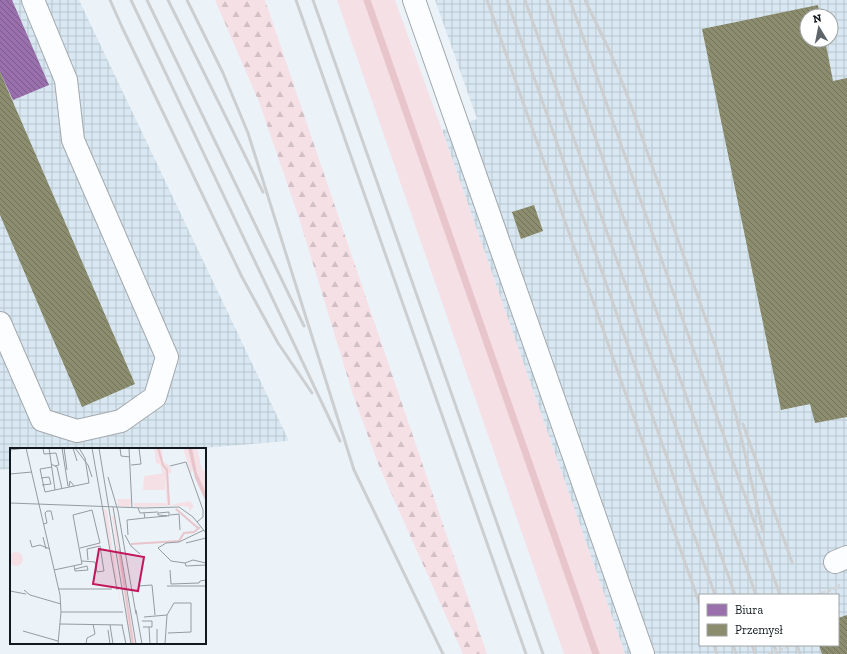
<svg xmlns="http://www.w3.org/2000/svg" width="847" height="654" font-family="'Zilla Slab',serif">
	<defs>
		<pattern id="industrial-grid" width="8" height="8" patternUnits="userSpaceOnUse"><rect width="8" height="8" fill="#d8e7f1"/><path d="M0 4h8M4 0v8" fill="none" stroke="#b8c6ce"/></pattern>
		<pattern id="forest-firs" width="22" height="20" patternUnits="userSpaceOnUse"><rect width="22" height="20" fill="#f5e0e6"/><path d="M5 1l3.5 6h-7zM16 11l3.5 6h-7z" fill="#d1c0c5"/></pattern>
		<pattern id="offices-back-hatch" width="6" height="6" patternUnits="userSpaceOnUse"><rect width="6" height="6" fill="#9970ab"/><path d="M-1 5l2 2M0 0l6 6M5-1l2 2" fill="none" stroke="#7b5b8b"/></pattern>
		<pattern id="industry-back-hatch" width="6" height="6" patternUnits="userSpaceOnUse"><rect width="6" height="6" fill="#8c8c6e"/><path d="M-1 5l2 2M0 0l6 6M5-1l2 2" fill="none" stroke="#71725a"/></pattern>
	</defs>
	<rect width="100%" height="100%" fill="#ecf3f8"/>
	<g fill="url(#industrial-grid)" fill-rule="evenodd">
		<polygon points="0,0 79,0 289,441 191,449 11,449 11,469 0,470"/>
		<path d="M 435,0 L 847,0 L 847,654 L 625,654 L 442,130 L 477,119 ZM 807,16 L 831,16 L 831,40 L 807,40 ZM 700,595 L 838,595 L 838,645 L 700,645 Z"/>
	</g>
	<polygon fill="#f5e0e6" points="337,0 395,0 442,130 625,654 564,654"/>
	<polygon fill="url(#forest-firs)" points="215,0 265,0 487,654 463,654 379,466 353,395 299,218 259,102"/>
	<polygon fill="url(#offices-back-hatch)" points="0,0 12,0 49,85 13,100 0,72"/>
	<g fill="url(#industry-back-hatch)">
		<polygon points="818,5 820,16 807,16 807,40 825,40 833,81 847,78 847,417 815,423 810,404 781,410 702,29"/>
		<polygon points="0,72 135,384 82,407 0,215"/>
		<polygon points="534,205 543,231 521,239 512,212"/>
		<polygon points="847,615 847,654 822,654 819,645 838,645 838,618"/>
	</g>
	<g fill="none" stroke-linecap="round" stroke-linejoin="round">
		<polyline stroke="#e8c4cb" stroke-width="7" points="367,0 596,654"/>
		<defs>
			<g id="minor">
				<polyline points="414,0 643,654"/>
				<polyline points="0,323 42,420 77,431 121,421 155,397 167,357 73,140 66,80 33,0"/>
				<polyline points="835,562 847,557"/>
			</g>
		</defs>
		<use href="#minor" stroke="#a2a9ae" stroke-width="24"/>
		<polyline stroke="#d2d4d6" stroke-width="2.5" stroke-dasharray="4 2" stroke-linecap="butt" points="816,595 839,587 839,584"/>
		<use href="#minor" stroke="#fcfdfe" stroke-width="22"/>
		<g stroke="#cdced0" stroke-width="3">
			<polyline points="110,0 122,27 242,277 278,343 312,393"/>
			<polyline points="131,0 340,441"/>
			<polyline points="147,0 304,326"/>
			<polyline points="168,0 263,192"/>
			<polyline points="187,0 223,73 248,133 354,470 443,654"/>
			<polyline points="296,0 526,654"/>
			<polyline points="313,0 543,654"/>
			<polyline points="487,0 700,605"/>
			<polyline points="507,0 715,595"/>
			<polyline points="525,0 735,595"/>
			<polyline points="547,0 756,595"/>
			<polyline points="570,0 780,595"/>
			<polyline points="585,0 611,54 629,100 718,354 736,415 763,532"/>
			<polyline points="743,424 792,562"/>
			<polyline points="714,645 717,654"/>
			<polyline points="733,645 736,654"/>
			<polyline points="752,645 755,654"/>
			<polyline points="774,645 777,654"/>
			<polyline points="797,645 800,654"/>
		</g>
		<polyline stroke="#d2d4d6" stroke-width="2.5" stroke-dasharray="4 2" stroke-linecap="butt" points="768,654 793,645"/>
	</g>
	<g transform="translate(10 448)">
		<rect width="196" height="196" fill="#ecf3f8"/>
		<path d="M 182,0 L 187,0 L 192,22 L 196,23 L 196,45 L 187,25 ZM 155,25 L 155,42 L 133,42 L 134,28 ZM 107,51 L 121,51 L 121,57 L 119,59 L 108,58 ZM 180,53 L 184,58 L 179,64 L 179,59 L 160,57 ZM 123,55 L 156,55 L 157,58 L 125,59 ZM 102,68 L 104,68 L 125,196 L 121,196 Z" fill="#f5e0e6"/>
		<path d="M 144,0 L 152,0 L 153,14 L 159,17 L 162,24 L 158,26 L 160,57 L 157,58 L 155,26 L 153,26 L 150,16 L 146,15 ZM 173,0 L 178,0 L 183,22 L 181,26 ZM 93,60 L 97,62 L 111,157 L 105,129 ZM-1 111a7 7 0 1 1 14 0a7 7 0 1 1-14 0Z" fill="#f5e0e6"/>
		<path d="M 178,0 L 182,0 L 187,25 L 196,45 L 196,54 L 185,30 Z" fill="#e8c4cb"/>
		<path fill="none" stroke="#e8c4cb" stroke-width="2" d="M 148,0 L 153,17 L 157,22 L 159,57M 166,61 L 188,80M 121,96 L 169,93 L 174,85 L 184,84 L 190,79M 109,101 L 123,196"/>
		<path fill="none" stroke="#949ca1" stroke-width="1" d="M 16,0 L 50,147 L 51,164 L 48,196M 33,0 L 34,6 L 46,5 L 49,17 L 45,18M 39,0 L 45,42M 52,0 L 58,38M 54,0 L 57,22M 63,0 L 67,13M 65,0 L 78,17 L 82,29M 82,0 L 107,142M 89,0 L 121,196M 110,0 L 111,8 L 120,9M 119,0 L 122,60M 0,2 L 16,0M 41,16 L 47,19 L 52,41M 121,17 L 131,16 L 129,0M 160,18 L 176,14 L 193,62 L 193,69 L 187,74M 42,19 L 30,21 L 35,44 L 79,35 L 75,10 L 69,0M 0,26 L 22,24M 98,29 L 108,63 L 126,166M 31,30 L 39,29 L 41,36 L 32,37M 59,39 L 60,33 L 64,38M 0,55 L 134,60 L 169,59 L 183,69 L 196,85M 103,59 L 126,196M 128,60 L 130,65 L 148,64M 159,64 L 159,68 L 148,67 L 148,65 ZM 134,65 L 135,70 L 157,68M 160,67 L 169,66 L 170,82M 34,76 L 37,75 L 35,65 L 37,63 L 41,63 L 43,72M 194,82 L 169,94 L 156,95 L 148,100 L 161,113 L 175,115 L 176,118 L 196,117M 115,87 L 121,98 L 130,106M 118,87 L 117,72 L 135,70M 33,89 L 36,101M 20,92 L 22,99 L 30,97 L 40,101M 176,95 L 196,90M 72,113 L 85,114 L 87,124 L 94,123 L 90,98 L 77,101 L 78,112M 175,115 L 183,112 L 196,115M 64,118 L 65,123 L 78,122 L 77,118 L 65,121M 44,122 L 72,116 L 63,67 L 82,62 L 90,95 L 70,100M 160,122 L 161,136 L 189,135 L 190,133 L 196,132M 128,138 L 142,137 L 145,167M 157,138 L 196,138M 49,141 L 102,141M 14,142 L 20,147 L 51,156M 0,143 L 16,146M 126,162 L 132,196M 51,164 L 113,164M 134,169 L 157,167M 132,173 L 142,173 L 142,179 L 133,179M 50,176 L 113,177M 100,177 L 103,196M 112,177 L 116,196M 139,179 L 140,196M 147,181 L 147,196M 98,182 L 100,196M 13,183 L 48,193M 76,196 L 77,190 L 85,186 L 83,176M 155,196 L 157,167 L 164,155 L 181,155 L 181,184 L 158,185"/>
		<path fill="#c2185b" fill-opacity="0.15" stroke="#c2185b" stroke-width="2" d="M 89,101 L 134,109 L 128,143 L 83,136 Z"/>
		<rect width="196" height="196" fill="none" stroke="#11191e" stroke-width="2"/>
	</g>
	<rect x="699" y="594" width="140" height="52" fill="#ffffff" stroke="#a0a3a5"/>
	<rect x="707" y="604" width="20" height="12" fill="#9970ab" stroke="#a0a3a5"/>
	<text x="735" y="614" font-size="12" fill="#11191e">Biura</text>
	<rect x="707" y="624" width="20" height="12" fill="#8c8c6e" stroke="#a0a3a5"/>
	<text x="735" y="634" font-size="12" fill="#11191e">Przemysł</text>
	<g transform="translate(819 28) rotate(350)"><circle r="19" fill="#ffffff" stroke="#a0a3a5"/>
	<path d="M0-3L7 15L0 10L-7 15Z" fill="#5e656a"/>
	<text y="-6" font-size="11" font-weight="bold" text-anchor="middle" fill="#11191e">N</text>
	</g>
</svg>
